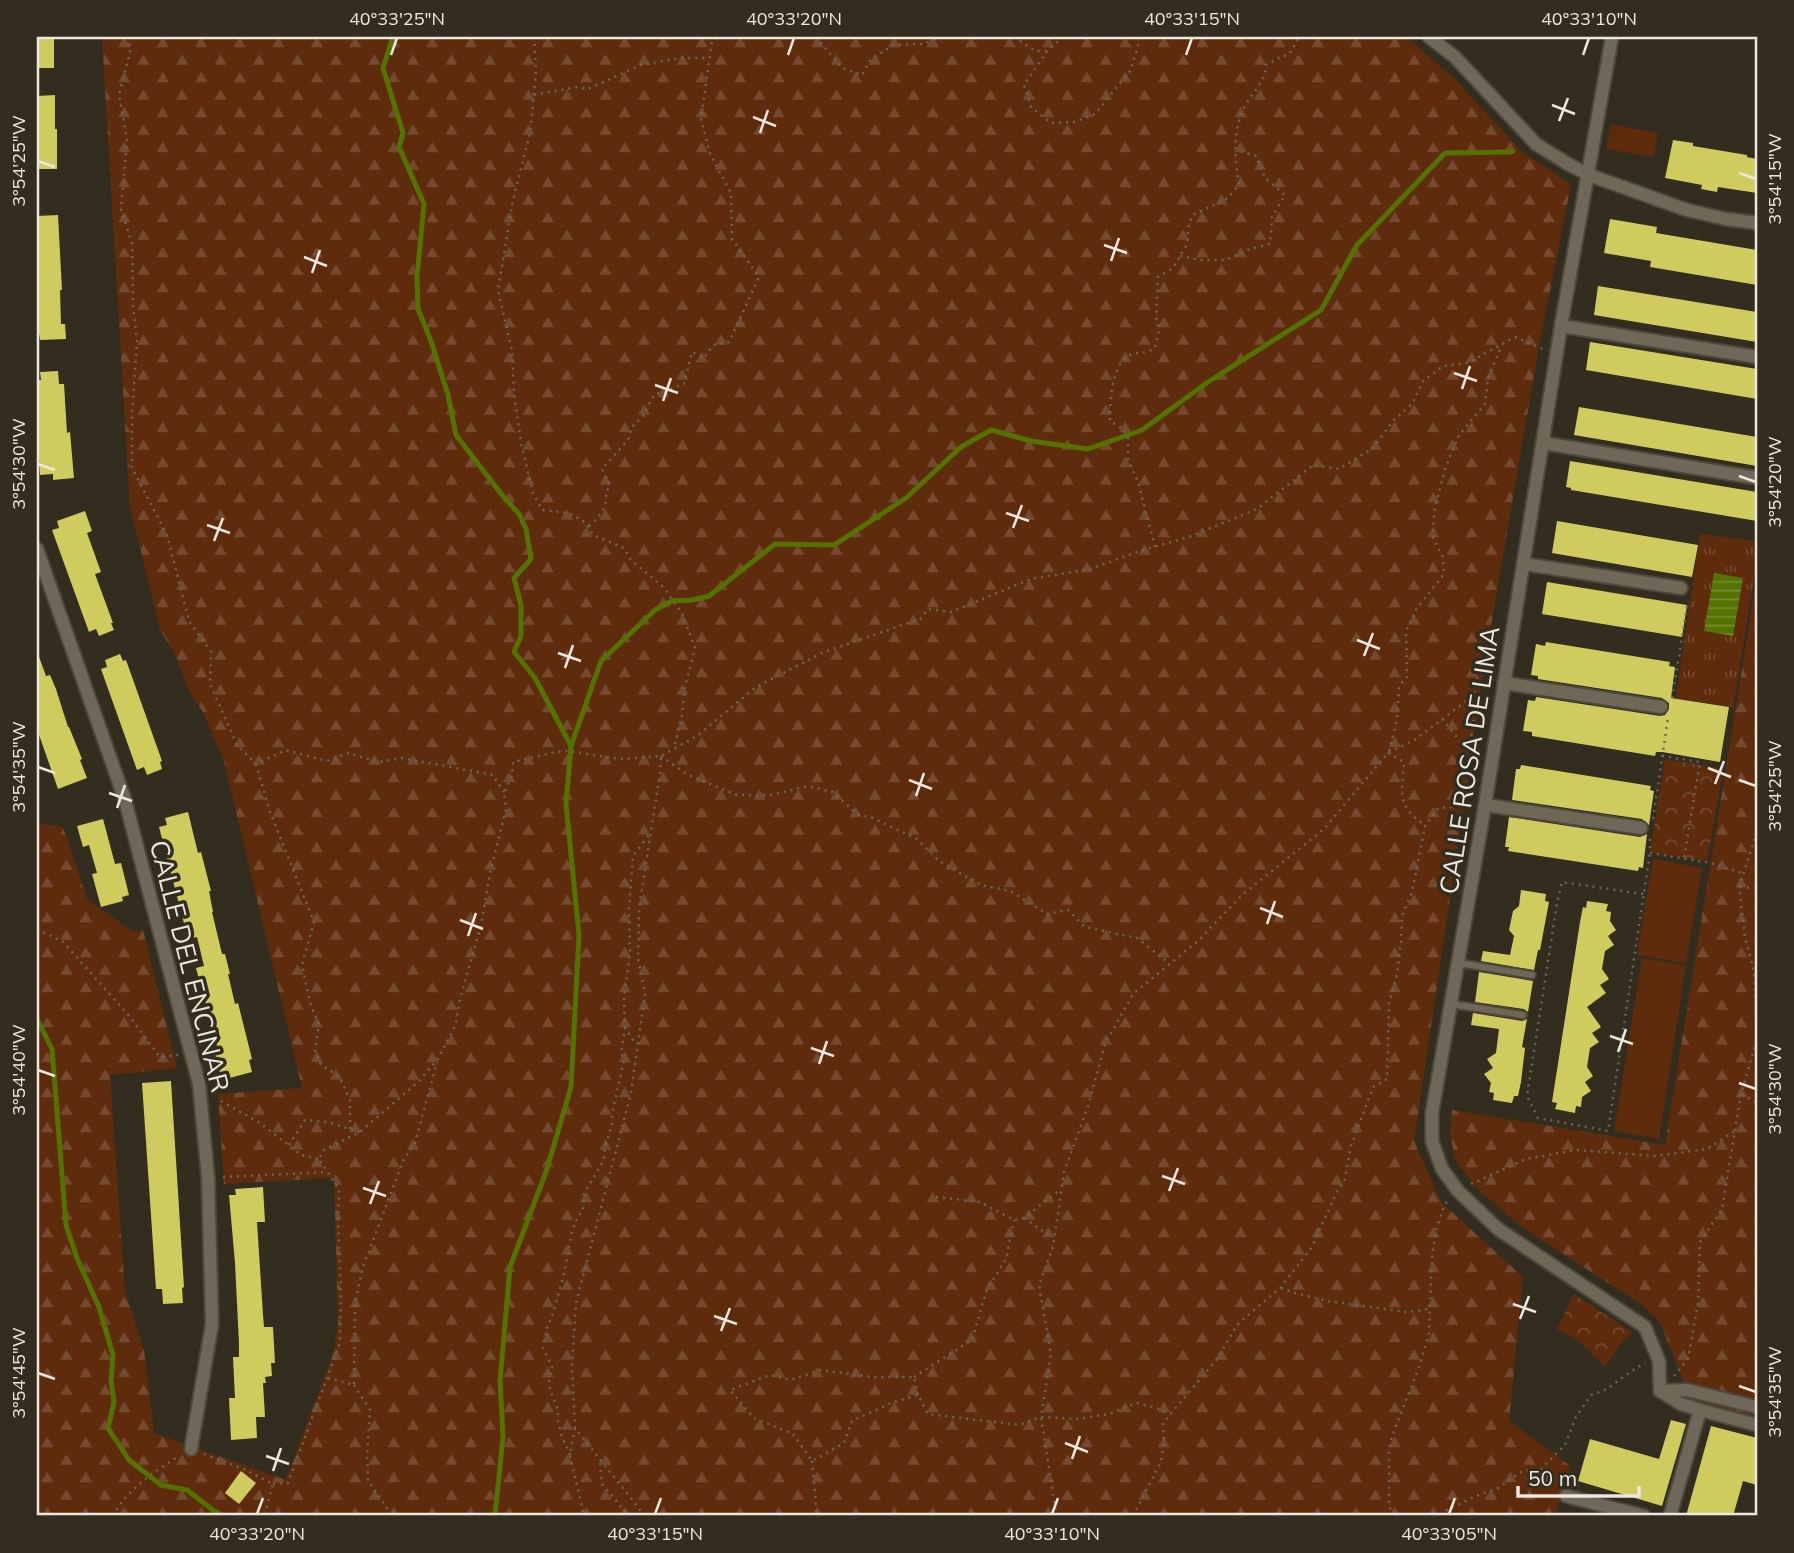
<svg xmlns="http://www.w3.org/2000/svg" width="1794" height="1553" font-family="Mulish,sans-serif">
	<defs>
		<pattern id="grass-tufts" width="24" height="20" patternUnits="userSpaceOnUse" patternTransform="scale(1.75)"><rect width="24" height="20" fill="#5e2b0d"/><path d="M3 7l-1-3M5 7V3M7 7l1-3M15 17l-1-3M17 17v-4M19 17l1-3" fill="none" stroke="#754a30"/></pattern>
		<pattern id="forest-firs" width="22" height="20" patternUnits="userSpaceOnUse" patternTransform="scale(1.75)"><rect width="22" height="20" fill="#5e2b0d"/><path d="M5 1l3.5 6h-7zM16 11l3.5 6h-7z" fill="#754a30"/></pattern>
		<pattern id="park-crowns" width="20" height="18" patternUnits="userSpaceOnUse" patternTransform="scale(1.75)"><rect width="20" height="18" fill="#5e2b0d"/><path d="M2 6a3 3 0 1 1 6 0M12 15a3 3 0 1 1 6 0" fill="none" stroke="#754a30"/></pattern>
		<pattern id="water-rules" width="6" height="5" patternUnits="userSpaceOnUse" patternTransform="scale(1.75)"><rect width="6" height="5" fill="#537200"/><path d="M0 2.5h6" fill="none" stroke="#748d31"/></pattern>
	</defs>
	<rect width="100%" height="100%" fill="#332d20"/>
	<polygon fill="url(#grass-tufts)" points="1700,534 1757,541 1757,560 1733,707 1676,698"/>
	<g fill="url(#forest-firs)">
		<polygon points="102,37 1406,37 1454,78 1522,152 1571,184 1539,346 1486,655 1414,1141 1441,1202 1523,1277 1509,1421 1570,1466 1555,1516 37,1516 37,823 63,827 87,899 133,932 143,930 177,1068 110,1075 125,1291 144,1350 154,1433 286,1480 333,1354 338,1325 334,1178 224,1184 218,1094 302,1088 224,761 203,712 190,693 176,657 160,629 130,507"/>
		<polygon points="1757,576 1757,1420 1686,1400 1687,1390 1660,1322 1642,1305 1522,1227 1478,1190 1455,1159 1450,1134 1452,1110 1665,1145"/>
	</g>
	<g fill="url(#park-crowns)">
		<polygon points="1665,759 1723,769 1707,861 1650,853"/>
		<polygon points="1574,1294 1633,1333 1623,1341 1605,1367 1578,1340 1557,1329"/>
	</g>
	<g fill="#5e2b0d">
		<polygon points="1611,124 1658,133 1653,157 1606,149"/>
		<polygon points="1653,859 1702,868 1686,963 1637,955"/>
		<polygon points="1642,958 1686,965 1659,1139 1614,1131"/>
	</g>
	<polygon fill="url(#water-rules)" points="1714,573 1743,578 1733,636 1704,631"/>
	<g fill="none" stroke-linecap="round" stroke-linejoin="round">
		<g stroke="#537200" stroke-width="5">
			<polyline points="393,37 383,68 403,133 399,147 424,204 417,277 418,309 431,341 448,395 456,435 502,495 519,514 526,529 531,559 514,578 521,605 521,636 514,652 535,678 571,746"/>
			<polyline points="37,1019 52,1049 66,1225 77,1258 99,1307 113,1355 111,1381 114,1402 108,1428 129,1460 161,1485 187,1490 214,1511 224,1516"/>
			<polyline points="495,1516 503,1436 500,1381 510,1267 546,1172 571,1087 579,935 566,804 571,746 601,661 655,610 672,601 692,600 709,596 775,544 834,545 906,498 961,447 991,430 1031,441 1088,449 1142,430 1208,382 1321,310 1357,245 1445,153 1512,152"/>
		</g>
	</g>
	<g fill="#d0cb5f">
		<rect x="37" y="37" width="17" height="31"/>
		<polygon points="55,95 55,129 57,129 57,169 37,169 37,96"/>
		<polygon points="1673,140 1693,143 1693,146 1747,155 1747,157 1757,159 1757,193 1718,187 1717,192 1701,189 1702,185 1665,178"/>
		<polygon points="58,215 62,290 60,290 61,324 65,324 66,339 40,340 39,332 37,333 37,216"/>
		<polygon points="1610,219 1657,227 1656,233 1757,250 1757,285 1650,267 1651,261 1604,253"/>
		<polygon points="1598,286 1757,312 1757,342 1594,315"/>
		<polygon points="1590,342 1757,369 1757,399 1586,370"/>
		<polygon points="58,371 59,384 64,384 67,433 70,432 74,478 53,480 53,474 40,475 37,421 37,380 41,380 40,372"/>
		<polygon points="1579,407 1757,437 1757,466 1574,435"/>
		<polygon points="1570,461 1757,492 1757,521 1571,490 1571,488 1566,487"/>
		<polygon points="85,511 92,531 87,533 101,572 95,574 113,623 111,623 114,630 99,636 96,629 89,632 52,530 59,528 57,521"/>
		<polygon points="1557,521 1698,545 1692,577 1552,553"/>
		<polygon points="1547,582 1687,605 1682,637 1542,614"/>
		<polygon points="1546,642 1670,662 1669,666 1675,667 1671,698 1729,707 1720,762 1662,752 1656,752 1655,756 1532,736 1532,732 1523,731 1528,700 1535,701 1536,697 1660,716 1665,715 1669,709 1669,703 1662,698 1538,679 1538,676 1531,675 1536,644 1545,646"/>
		<polygon points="38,654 46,676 50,675 56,689 68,727 69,727 82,759 80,760 87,778 58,789 37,729 37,655"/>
		<polygon points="120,654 123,661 126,660 162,761 160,762 162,769 147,775 144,767 137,770 101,669 107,667 105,660"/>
		<polygon points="1521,765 1651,786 1650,790 1654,791 1649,825 1642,819 1512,800 1516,769 1520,769"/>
		<polygon points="188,812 198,853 201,852 211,891 209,891 213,912 212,912 222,954 225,954 230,974 228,974 235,1004 238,1003 252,1059 249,1060 252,1072 222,1080 213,1047 217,1046 196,968 204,966 197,937 188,939 159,827 167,825 165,818"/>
		<polygon points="1509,817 1640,837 1647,834 1643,868 1639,867 1638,871 1508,851 1509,847 1505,847"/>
		<polygon points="103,819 115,864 121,863 129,895 122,897 123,901 101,907 92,874 97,873 89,845 83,847 77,826"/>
		<polygon points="1521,890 1546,894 1545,901 1549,902 1540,950 1538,950 1534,970 1481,961 1483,951 1510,955 1514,936 1509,930 1513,911 1519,906"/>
		<polygon points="1587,901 1608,904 1606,911 1611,912 1610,921 1616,930 1608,936 1614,945 1605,951 1602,969 1609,979 1600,985 1606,993 1587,1007 1601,1027 1592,1033 1599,1042 1590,1048 1587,1067 1593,1076 1585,1082 1591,1091 1582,1097 1581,1107 1576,1106 1575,1113 1555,1109 1557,1103 1552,1102 1580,922 1583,907 1586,908"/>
		<polygon points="1479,972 1533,981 1528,1012 1524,1009 1475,1002"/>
		<polygon points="1473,1013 1522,1021 1527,1019 1522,1047 1525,1048 1521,1082 1518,1096 1514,1096 1512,1103 1493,1100 1494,1093 1489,1092 1491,1083 1484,1074 1493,1068 1487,1059 1496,1053 1499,1029 1471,1025"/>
		<polygon points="171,1081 184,1287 182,1288 183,1303 163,1304 162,1289 156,1289 142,1083"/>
		<polygon points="263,1187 265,1222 257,1222 263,1315 264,1327 273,1327 275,1363 271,1363 272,1376 265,1377 266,1383 263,1383 265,1417 256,1417 257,1438 231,1440 229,1398 235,1398 233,1357 239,1357 239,1344 235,1263 229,1195 236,1195 235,1189"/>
		<polygon points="1671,1420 1686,1424 1662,1506 1578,1481 1590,1439 1659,1459"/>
		<polygon points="1711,1426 1757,1438 1757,1485 1743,1481 1733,1516 1686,1516"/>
		<polygon points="241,1471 256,1483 239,1504 225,1493"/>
	</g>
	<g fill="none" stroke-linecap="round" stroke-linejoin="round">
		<defs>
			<g id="service">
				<polyline points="1459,963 1532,975"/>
				<polyline points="1451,1004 1523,1015"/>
			</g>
			<g id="minor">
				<polyline points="1429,37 1455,57 1536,144 1568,164 1589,175 1687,210 1726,219 1757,223"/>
				<polyline points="1612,37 1561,326 1485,805 1432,1113 1432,1141 1442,1169 1458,1191 1498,1229 1645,1327 1659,1361 1660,1391"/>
				<polyline points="1561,326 1757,357"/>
				<polyline points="1543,443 1757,478"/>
				<polyline points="37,549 125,800 199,1084 208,1177 212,1324 191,1449"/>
				<polyline points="1524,564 1681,588"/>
				<polyline points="1504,683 1661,707"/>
				<polyline points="1485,805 1641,828"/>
				<polyline points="1660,1391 1681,1404 1700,1410 1670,1516"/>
				<polyline points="1661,1391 1687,1390 1757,1407"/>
				<polyline points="1700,1410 1757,1425"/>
				<polyline points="1566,1496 1644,1516"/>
			</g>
		</defs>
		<use href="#service" stroke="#4d483c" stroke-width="10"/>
		<use href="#minor" stroke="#4d483c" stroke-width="16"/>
		<g stroke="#6c665b" stroke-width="2.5" stroke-dasharray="2 5" stroke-linecap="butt">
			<polyline points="127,37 131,48 119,95 127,140 121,209 132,244 133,306 137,341 132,414 132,468 167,535 189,621 211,652 210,684 237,745 256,764 286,750 327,761 348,753 379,762 402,758 493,775 504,792"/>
			<path d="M 534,37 L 536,71 L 530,133 L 513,200 L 498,290 L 512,351 L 514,393 L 521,443 L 533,493 L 542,510 C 564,512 583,513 593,535 L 624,548 L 631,560 L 663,587 L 682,613 L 695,648 L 685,687 L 682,715 L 674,748"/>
			<polyline points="816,37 842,68 862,75 871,59 894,45 924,44 939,37"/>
			<polyline points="1014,37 1035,51 1047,51"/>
			<polyline points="1063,37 1047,51 1024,85 1031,107 1051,123 1074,122 1095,114 1130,71 1138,47 1138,37"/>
			<polyline points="534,95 577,87 588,89 641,65 680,58 709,58"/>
			<polyline points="1180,256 1200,260 1226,260 1250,249 1270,244 1272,217 1285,195 1265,178 1256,156 1236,150"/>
			<path d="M 589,526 C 594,522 601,515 604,508 C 608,500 603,495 610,486 L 602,469 L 628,440 L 632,427 L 643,416 L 654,395 L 684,384 L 692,352 L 704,358 L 713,345 L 729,342 L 759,277 L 732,239 L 731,193 L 710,154 L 701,119 L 712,42 L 719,37"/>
			<path d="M 1155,547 L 1138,482 L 1128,460 L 1128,438 L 1123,429 L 1110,421 C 1110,403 1111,367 1128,356 C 1136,351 1144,355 1155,348 L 1159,330 L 1156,317 L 1158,277 L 1173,268 L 1187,244 L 1189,223 L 1193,215 L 1228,198 L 1239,185 C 1235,160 1232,132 1244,108 C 1251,93 1266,82 1266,65 L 1282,56 L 1289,55 L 1299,37"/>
			<polyline points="1672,698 1688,601"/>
			<polyline points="1442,719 1469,752"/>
			<polyline points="1389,751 1397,720 1399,686 1407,677 1406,631 1417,608 1444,574 1443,557 1433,538 1434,512 1445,469 1459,435 1485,404 1488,378 1502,345"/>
			<path d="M 1388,753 L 1404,762 C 1402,793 1396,806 1425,825"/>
			<polyline points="661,756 688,775 737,795 771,795 808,786 833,792 857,814 873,818 917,839 939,861 981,885 1010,891 1047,914 1068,910 1085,927 1137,938 1169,963"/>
			<polyline points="1662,756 1700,762 1684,858"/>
			<polyline points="256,764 270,812 314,922 302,965 311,1006 319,1024 315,1052 321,1065 339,1076 350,1100 350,1129"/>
			<polyline points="1653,819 1668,718"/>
			<polyline points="1757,832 1739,887 1745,938 1754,971 1757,1037"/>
			<polyline points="1650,839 1650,853 1711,863 1742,873"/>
			<polyline points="1740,887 1757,888"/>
			<polyline points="1643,894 1562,882 1557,903 1527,1096 1538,1118 1608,1131 1650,853"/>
			<polyline points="37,929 63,942 130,1017 160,1057 178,1055"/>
			<polyline points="1757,967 1754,971 1757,976"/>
			<polyline points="625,1028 624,999 630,952 629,910 633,856 649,835"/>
			<polyline points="1742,1094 1757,1103"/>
			<polyline points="221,1101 260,1123 301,1155 319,1159"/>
			<polyline points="289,1145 305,1120 327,1122 360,1132"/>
			<polyline points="223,1177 328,1172"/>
			<polyline points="1471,1184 1526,1159 1577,1150 1654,1156 1707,1149 1735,1131"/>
			<polyline points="936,1197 980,1202 1014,1220 1024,1218 1061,1189"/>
			<polyline points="1024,1218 1053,1238"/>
			<polyline points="1281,1288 1295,1293 1327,1301 1407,1312 1429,1309"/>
			<polyline points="1674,1376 1688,1359 1698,1303 1700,1242 1722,1209 1741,1094 1757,1039"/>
			<polyline points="914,1377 972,1340 987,1289 1006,1259 1014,1220"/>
			<polyline points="328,1378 354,1385 355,1303 363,1267 403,1161 415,1143 437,1062"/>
			<polyline points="354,1385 370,1410 367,1454 368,1481 386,1506 390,1516"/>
			<polyline points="918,1395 914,1377 872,1377 821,1370 790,1380 770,1375 730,1390 754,1418 793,1434 812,1461 844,1443 852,1421 891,1403 918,1395 928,1414 1019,1425 1041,1417 1077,1419 1109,1414 1137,1403 1157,1408 1170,1415"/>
			<polyline points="575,1428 570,1455 584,1516"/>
			<polyline points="204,1454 244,1469 273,1484 264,1516"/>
			<polyline points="570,1455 562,1437 558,1422 558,1410 550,1390 549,1380 552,1367 543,1348 547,1328 554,1311 565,1269 572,1231 578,1216 583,1211 584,1194 604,1160 605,1148 612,1124 612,1113 624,1060 621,1053 625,1028 636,1045"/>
			<polyline points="812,1461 817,1516"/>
			<polyline points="600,1463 602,1484 629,1516"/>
			<polyline points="273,1484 288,1483 340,1343 341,1295 338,1222 339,1189 319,1159 324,1150 360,1132 418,1082 438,1059 456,1024 460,999 481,925 491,868 506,810 504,793 512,776 513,762 556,752 567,751 621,759 661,756 697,736 756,687 824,652 920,619 928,609 951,612 1031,579 1090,569 1137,552 1191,536 1257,509 1313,465 1339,469 1373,448 1393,421 1412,404 1423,381 1443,366 1468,363 1515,337 1545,350"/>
			<path d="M 113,1516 C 127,1489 154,1472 179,1456"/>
			<polyline points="645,1516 575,1428 572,1365 576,1303 631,1093 645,994 638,958 639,909 660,773 661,756"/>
			<polyline points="1058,1516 1056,1513 1041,1417 1051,1354 1039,1285 1053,1247 1064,1172 1088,1106 1105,1044 1133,994 1199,940 1242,895 1324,829 1388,753 1416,739 1474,695 1482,656 1486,655 1492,664"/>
			<polyline points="1133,1516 1161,1462 1164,1442 1163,1423 1218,1358 1237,1325 1281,1287 1312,1247 1336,1194 1345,1179 1351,1146 1373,1087 1387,1079 1389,1004 1397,974 1401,941 1402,916 1412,892 1425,826 1438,808 1452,807 1463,787 1474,719 1471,697"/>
			<polyline points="1393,1516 1389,1505 1389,1451 1392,1436 1419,1367 1429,1333 1432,1256 1436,1230 1445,1204 1449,1200"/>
			<polyline points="1441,1516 1447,1510 1476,1496 1498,1488 1522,1471 1541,1469 1565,1445 1576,1417 1591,1395 1607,1389 1630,1372 1645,1363"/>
		</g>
		<use href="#service" stroke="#6f6859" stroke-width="6"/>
		<use href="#minor" stroke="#6f6859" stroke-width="12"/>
	</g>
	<path fill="none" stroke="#ece8df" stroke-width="2.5" d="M 391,55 L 397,38M 788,55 L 794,38M 1186,55 L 1192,38M 1583,55 L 1589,38M 1552,105 L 1575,114M 753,117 L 776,126M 1559,121 L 1568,98M 760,133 L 768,110M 38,161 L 55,167M 1739,173 L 1756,179M 1104,245 L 1127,253M 304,257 L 327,266M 1111,261 L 1119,238M 312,273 L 320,250M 1454,373 L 1477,381M 655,385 L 678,393M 1462,389 L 1470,366M 663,401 L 671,378M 38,464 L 55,470M 1739,476 L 1756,482M 1006,513 L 1029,521M 207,525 L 230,533M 1013,528 L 1022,505M 214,541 L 223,518M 1357,640 L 1380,649M 558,653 L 581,661M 1364,656 L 1373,633M 565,668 L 573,645M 38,767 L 55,773M 1708,768 L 1731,777M 909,780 L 932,789M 1739,780 L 1756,786M 1715,784 L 1724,761M 109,793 L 132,801M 916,796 L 924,773M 117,808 L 125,785M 1260,908 L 1283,917M 460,920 L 483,929M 1267,924 L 1275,901M 468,936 L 476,913M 1610,1036 L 1633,1044M 811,1048 L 834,1056M 1618,1052 L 1626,1029M 819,1064 L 827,1041M 38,1070 L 55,1076M 1739,1083 L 1756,1089M 1162,1176 L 1185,1184M 363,1188 L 386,1196M 1169,1191 L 1178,1168M 370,1204 L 379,1181M 1513,1304 L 1536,1312M 714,1316 L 737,1324M 1520,1319 L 1529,1296M 721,1331 L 730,1308M 38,1373 L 55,1379M 1739,1386 L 1756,1392M 1065,1443 L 1088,1452M 266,1456 L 289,1464M 1072,1459 L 1080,1436M 273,1471 L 281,1448M 257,1514 L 263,1498M 655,1514 L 661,1498M 1052,1514 L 1058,1498M 1449,1514 L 1455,1498"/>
	<g text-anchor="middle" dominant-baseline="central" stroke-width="7" stroke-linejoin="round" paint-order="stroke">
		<g font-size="26" fill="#ece8df" stroke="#332d20">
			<text transform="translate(1469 760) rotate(-81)">CALLE ROSA DE LIMA</text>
			<text transform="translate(190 966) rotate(76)">CALLE DEL ENCINAR</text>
		</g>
	</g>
	<rect width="1794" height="1553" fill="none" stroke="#332d20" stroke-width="77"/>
	<path d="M1518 1486v10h121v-10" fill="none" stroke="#ece8df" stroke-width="3.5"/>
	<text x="1528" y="1486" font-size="21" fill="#ece8df" stroke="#332d20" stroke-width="5" paint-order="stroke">50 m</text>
	<rect x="38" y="38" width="1718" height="1476" fill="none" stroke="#ece8df" stroke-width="2.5"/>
	<g font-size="18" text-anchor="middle" fill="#ece8df">
		<text x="397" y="25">40°33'25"N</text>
		<text x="794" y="25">40°33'20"N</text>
		<text x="1192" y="25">40°33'15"N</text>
		<text x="1589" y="25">40°33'10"N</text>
		<text transform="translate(19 161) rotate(-90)" y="6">3°54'25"W</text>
		<text transform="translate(1775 179) rotate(-90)" y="6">3°54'15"W</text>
		<text transform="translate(19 464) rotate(-90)" y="6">3°54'30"W</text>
		<text transform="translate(1775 482) rotate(-90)" y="6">3°54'20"W</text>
		<text transform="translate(19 767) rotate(-90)" y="6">3°54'35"W</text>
		<text transform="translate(1775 786) rotate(-90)" y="6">3°54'25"W</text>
		<text transform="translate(19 1070) rotate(-90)" y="6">3°54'40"W</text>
		<text transform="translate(1775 1089) rotate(-90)" y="6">3°54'30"W</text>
		<text transform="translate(19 1373) rotate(-90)" y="6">3°54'45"W</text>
		<text transform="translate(1775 1392) rotate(-90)" y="6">3°54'35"W</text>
		<text x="257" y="1540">40°33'20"N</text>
		<text x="655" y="1540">40°33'15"N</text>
		<text x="1052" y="1540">40°33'10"N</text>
		<text x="1449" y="1540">40°33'05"N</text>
	</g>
</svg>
